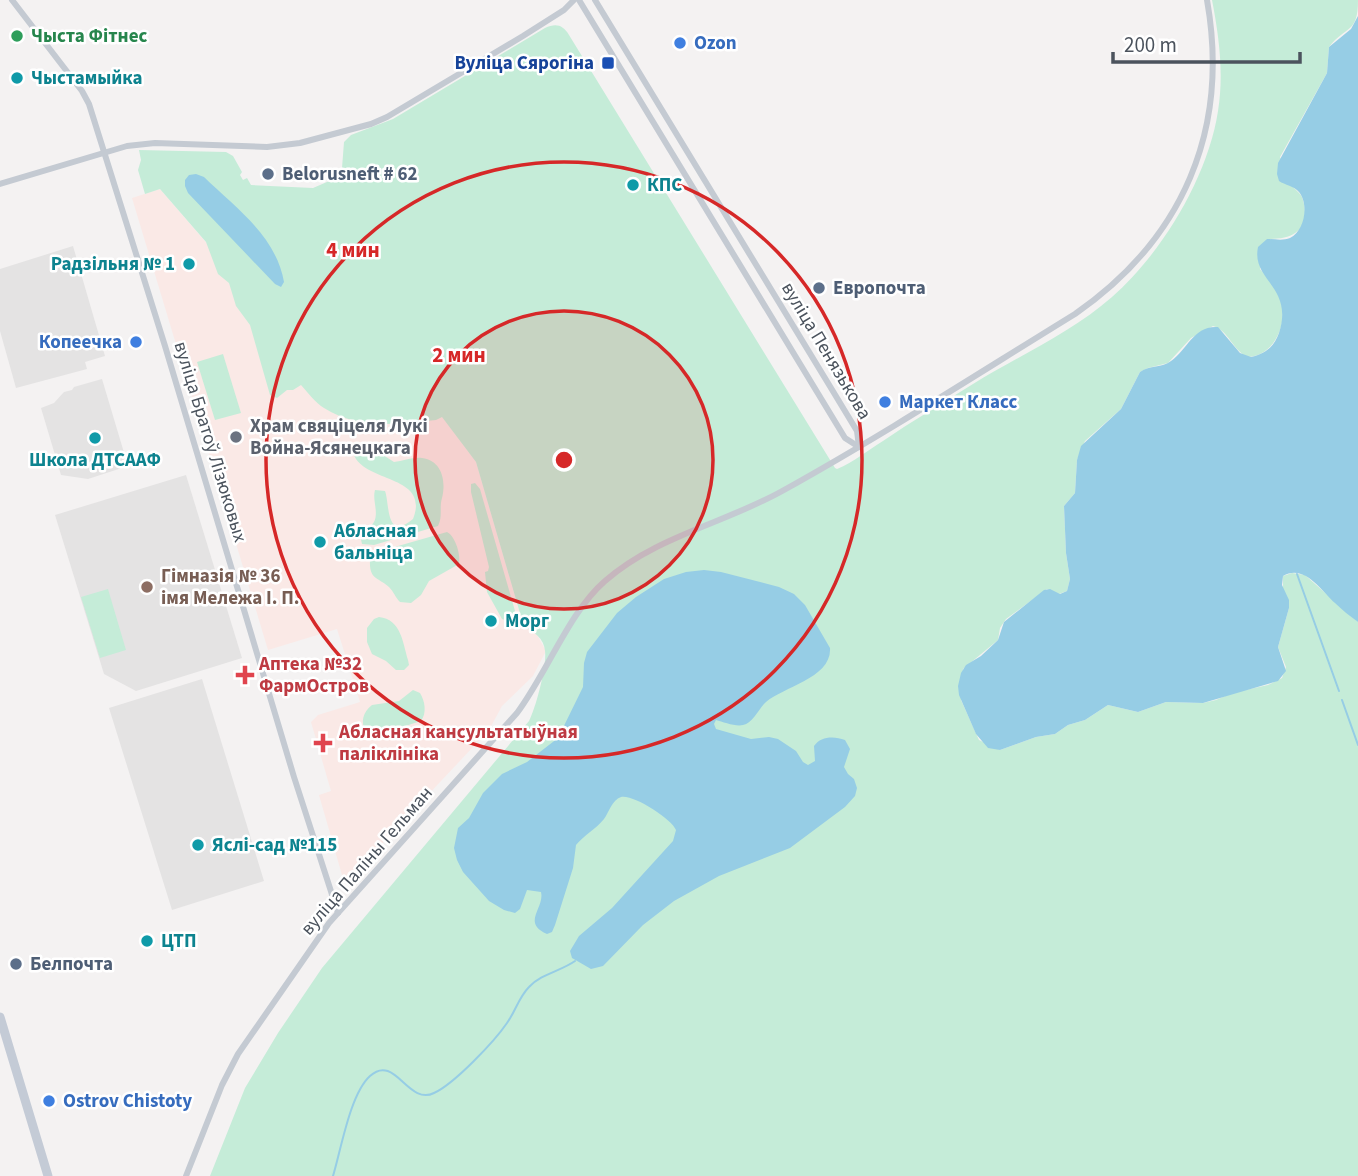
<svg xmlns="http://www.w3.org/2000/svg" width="1358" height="1176" font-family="'Source Sans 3',sans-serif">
	<rect width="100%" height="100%" fill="#f4f2f2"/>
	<g fill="#e4e3e3">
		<polygon points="73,246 105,356 85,362 87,369 16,388 0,331 0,269"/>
		<polygon points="102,379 128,466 88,479 61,475 41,408 54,403 64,392 72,390 74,387"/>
		<polygon points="186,475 242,658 136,691 104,674 55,515"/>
		<polygon points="202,679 264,881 172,910 109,708"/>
	</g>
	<polygon fill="#fae9e6" points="160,189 254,298 442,416 476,462 524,627 536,633 546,651 533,676 502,706 489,730 347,881 344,882 319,795 331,791 311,722 318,715 360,702 337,629 268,650 132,198"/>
	<g fill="#c5ecd8">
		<path d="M 1212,0 L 1358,0 C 1358,34 1346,25 1329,47 L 1327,73 L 1280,157 C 1284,166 1286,175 1290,183 C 1294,190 1301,192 1303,200 C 1311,230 1293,240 1267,239 L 1260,269 C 1269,279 1277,289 1281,302 C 1288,325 1273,357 1247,357 C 1232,349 1229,331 1213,326 L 1191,338 L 1168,363 L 1148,368 L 1140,372 L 1121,409 L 1085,441 L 1077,460 L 1075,493 L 1064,506 L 1066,553 L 1070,579 L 1067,591 L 1059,594 L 1047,589 L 1006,619 L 1000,628 L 998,640 L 963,669 L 961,700 L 979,740 L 1000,750 L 1036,737 L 1055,734 L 1068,725 L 1085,720 L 1108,705 L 1138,712 L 1166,702 L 1203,703 L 1216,700 L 1232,693 L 1268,685 L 1282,678 L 1286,667 L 1278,647 L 1289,608 L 1287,597 L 1283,589 L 1283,576 L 1292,573 L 1305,575 L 1358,622 L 1358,1176 L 210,1176 L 245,1088 L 278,1033 L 322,968 L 529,721 C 536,707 547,666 545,651 C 544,638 534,632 524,627 L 476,462 L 442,417 L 436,420 C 399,424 359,430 324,408 C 316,403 308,393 301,385 L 293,390 L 287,390 L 277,398 L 270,395 L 250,325 L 236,306 L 229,283 L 218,274 L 206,242 L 160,189 L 145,194 L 138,170 L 141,160 L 139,150 L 226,152 L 233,156 L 242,172 L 240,175 L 243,180 L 247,178 L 251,185 L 313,188 L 334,179 L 342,168 L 344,142 L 351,135 L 393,119 L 545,28 C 556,23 563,25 569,35 L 835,468 L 837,469 C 854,462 868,450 883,441 C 912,421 943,403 973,384 C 1018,356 1071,333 1112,297 C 1162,253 1208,177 1218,111 C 1224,74 1219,36 1212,0 Z"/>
		<polygon points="223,354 241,413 215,420 197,362"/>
		<path d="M 359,446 L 369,446 L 394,462 C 403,461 413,457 422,458 C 443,461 446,482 442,498 C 439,508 443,516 438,526 L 374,545 L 362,544 L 360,535 C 364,530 371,527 374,522 C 379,512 372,500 375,490 L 385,491 C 390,504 385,542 413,519 C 431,473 361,484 353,452 Z"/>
		<polygon points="475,483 480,489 515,611 515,617 511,622 502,619 487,592 485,572 488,571 489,567 471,492 471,484"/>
		<path d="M 447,532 C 455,536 461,554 459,564 L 429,581 L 421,595 L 411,603 L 400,602 C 395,597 394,592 389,587 C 378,577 369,580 370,560 L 377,552 Z"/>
		<polygon points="108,589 126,650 100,658 81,597"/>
		<path d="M 379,617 C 401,619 403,643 408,660 L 409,665 L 404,670 L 396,670 L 386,661 L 372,654 L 367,642 L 367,628 L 374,619 Z"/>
		<path d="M 413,690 L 420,693 C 425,701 427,713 421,721 L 377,735 L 366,732 C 360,722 363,712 372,705 L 399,701 Z"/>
	</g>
	<g fill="#96cde5">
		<path d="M 1358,16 L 1358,622 C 1350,616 1342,610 1335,603 C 1322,591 1304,563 1283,576 L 1282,585 L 1289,600 L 1289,608 L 1278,647 L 1286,671 L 1278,681 L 1203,703 L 1166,702 L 1138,712 L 1108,705 L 1085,720 L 1068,725 L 1055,734 L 1036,737 L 1000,750 L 988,748 L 976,734 L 959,695 L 958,686 L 961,673 L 966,665 L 981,656 L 998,640 L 1004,622 L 1044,590 L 1050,589 L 1060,594 L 1067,591 L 1070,579 L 1066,553 L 1064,506 L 1075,493 L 1077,460 L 1081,446 L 1121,409 L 1140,372 C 1150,365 1162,368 1171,361 C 1187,350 1194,325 1218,327 L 1240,353 L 1251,357 C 1265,354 1274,347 1279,333 C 1294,286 1251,281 1258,247 L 1267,239 C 1274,239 1283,241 1290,238 C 1305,231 1309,204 1299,192 C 1294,186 1285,185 1279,181 L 1277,174 L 1278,163 L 1327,73 L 1329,47 L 1351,29 Z"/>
		<path d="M 196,174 L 204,177 C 236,208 276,236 284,282 L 281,287 L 275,284 L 188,193 L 185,186 L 185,180 L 189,175 Z"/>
		<path d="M 704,570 L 721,572 L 779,587 L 794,594 L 805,605 L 830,648 C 832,678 783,687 766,702 C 759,708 753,723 743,725 C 736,727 723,722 716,720 L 714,724 L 716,729 L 751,739 L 769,737 L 778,739 L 796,751 L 803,762 L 808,765 L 815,761 L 814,746 C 821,736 834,736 845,740 L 850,749 L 844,767 L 848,774 L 854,779 L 857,788 L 855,796 L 845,807 L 790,848 L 719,876 L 674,901 L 643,925 L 603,966 L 591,969 L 572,958 L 570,951 L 579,936 L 612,908 L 673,841 L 676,830 C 672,819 633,794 621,797 C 612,800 609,812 604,819 C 596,829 584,835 576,845 L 573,868 L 555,925 L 552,932 L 547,934 C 521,923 545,908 541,892 L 527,890 L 520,909 L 515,913 L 504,910 L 489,901 L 463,872 L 457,860 L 454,848 L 458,828 L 469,818 L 483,793 L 502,774 L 527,762 L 558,738 L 583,687 L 584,663 L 587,652 L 617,613 L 636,597 L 664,579 L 686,572 Z"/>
	</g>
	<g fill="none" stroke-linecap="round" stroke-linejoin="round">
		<g stroke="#96cde5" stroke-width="2">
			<polyline points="1297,574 1339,691"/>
			<polyline points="1342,700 1358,745"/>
			<path d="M 333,1176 C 341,1150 350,1094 370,1076 C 395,1053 408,1106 434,1093 C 454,1084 494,1042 507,1023 C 515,1012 519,997 529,987 C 541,974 561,971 575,961"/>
		</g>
		<g stroke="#c4cad2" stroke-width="6">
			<polyline points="12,0 82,91 89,104 165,346 294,777 338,913"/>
			<polyline points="579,0 845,438 859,447"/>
			<polyline points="595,0 831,388 857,431 859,447"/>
			<polyline points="0,184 127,146 155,143 267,147 300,143 371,124 387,117 523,36 564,10 574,0"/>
			<path d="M 186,1176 L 222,1085 L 238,1054 L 329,923 L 517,713 C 547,673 569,612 605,581 C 656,536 726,523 784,490 C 883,435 979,373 1075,314 C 1183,239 1230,130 1207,0"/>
		</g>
		<polyline stroke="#c4cbd6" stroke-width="9" points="0,1017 48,1176"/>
	</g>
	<circle cx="564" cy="460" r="149" fill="#d62828" fill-opacity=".12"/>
	<g fill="none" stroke="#d62828" stroke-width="3.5">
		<circle cx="564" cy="460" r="149"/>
		<circle cx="564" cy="460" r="298"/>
	</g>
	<circle fill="#2e9e5b" stroke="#fff" stroke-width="2.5" cx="17" cy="36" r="7"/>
	<g fill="#3f7fe0" stroke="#fff" stroke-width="2.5">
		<circle cx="680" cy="43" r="7"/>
		<circle cx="136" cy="342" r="7"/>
		<circle cx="885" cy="402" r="7"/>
		<circle cx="49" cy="1101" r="7"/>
	</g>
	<rect fill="#1a4fb4" stroke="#fff" stroke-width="2.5" x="601" y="56" width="14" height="14" rx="3.5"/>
	<g fill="#0f9aa8" stroke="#fff" stroke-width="2.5">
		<circle cx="17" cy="78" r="7"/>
		<circle cx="633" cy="185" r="7"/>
		<circle cx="189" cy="264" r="7"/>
		<circle cx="95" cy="438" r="7"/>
		<circle cx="320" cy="542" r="7"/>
		<circle cx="491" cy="621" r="7"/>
		<circle cx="198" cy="845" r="7"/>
		<circle cx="147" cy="941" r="7"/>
	</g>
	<g fill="#5c6f8a" stroke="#fff" stroke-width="2.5">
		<circle cx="268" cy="174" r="7"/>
		<circle cx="819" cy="288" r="7"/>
		<circle cx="16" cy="964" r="7"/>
	</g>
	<circle fill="#6b7280" stroke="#fff" stroke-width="2.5" cx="236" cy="437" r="7"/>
	<circle fill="#8d6e63" stroke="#fff" stroke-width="2.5" cx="147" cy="587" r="7"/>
	<g fill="#e0444e" stroke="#fff" stroke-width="2.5">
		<path d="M241.5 664.5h7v7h7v7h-7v7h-7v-7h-7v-7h7z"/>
		<path d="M319.5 732.5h7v7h7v7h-7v7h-7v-7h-7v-7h7z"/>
	</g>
	<g text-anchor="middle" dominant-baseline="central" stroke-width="5" stroke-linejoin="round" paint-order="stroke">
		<g font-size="19" font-weight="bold" fill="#27864d" stroke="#fff" text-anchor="start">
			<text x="31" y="36">Чыста Фітнес</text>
		</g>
		<g font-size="19" font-weight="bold" fill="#366cbe" stroke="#fff" text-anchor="start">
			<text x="694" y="43">Ozon</text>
			<text x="122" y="342" text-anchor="end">Копеечка</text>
			<text x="899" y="402">Маркет Класс</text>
			<text x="63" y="1101">Ostrov Chistoty</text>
		</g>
		<g font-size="19" font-weight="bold" fill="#164399" stroke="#fff" text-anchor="end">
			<text x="594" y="63">Вуліца Сярогіна</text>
		</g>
		<g font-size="19" font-weight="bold" fill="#0d838f" stroke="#fff" text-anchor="start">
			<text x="31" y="78">Чыстамыйка</text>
			<text x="647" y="185">КПС</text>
			<text x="175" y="264" text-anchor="end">Радзільня № 1</text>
			<text x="95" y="460" text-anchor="middle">Школа ДТСААФ</text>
			<text x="334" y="531">Абласная<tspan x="334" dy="22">бальніца</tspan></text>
			<text x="505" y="621">Морг</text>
			<text x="212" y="845">Яслі-сад №115</text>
			<text x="161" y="941">ЦТП</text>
		</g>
		<g font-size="19" font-weight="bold" fill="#4e5e75" stroke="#fff" text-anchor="start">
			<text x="282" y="174">Belorusneft # 62</text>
			<text x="833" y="288">Европочта</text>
			<text x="30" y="964">Белпочта</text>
		</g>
		<g font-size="19" fill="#4b535d" stroke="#fff">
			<text transform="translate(826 351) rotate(59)">вуліца Пенязькова</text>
			<text transform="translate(210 442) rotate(73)">вуліца Братоў Лізюковых</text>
			<text transform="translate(367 861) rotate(-49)">вуліца Паліны Гельман</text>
		</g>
		<g font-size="19" font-weight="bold" fill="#5b616d" stroke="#fff" text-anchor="start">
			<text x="250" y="426">Храм свяціцеля Лукі<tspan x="250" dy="22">Война-Ясянецкага</tspan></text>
		</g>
		<g font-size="19" font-weight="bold" fill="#785e54" stroke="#fff" text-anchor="start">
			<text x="161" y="576">Гімназія № 36<tspan x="161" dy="22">імя Мележа І. П.</tspan></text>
		</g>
		<g font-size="19" font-weight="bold" fill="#be3a42" stroke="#fff" text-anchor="start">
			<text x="259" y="664">Аптека №32<tspan x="259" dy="22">ФармОстров</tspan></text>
			<text x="339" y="732">Абласная кансультатыўная<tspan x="339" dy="22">паліклініка</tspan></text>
		</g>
	</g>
	<circle cx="564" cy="460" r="10" fill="#d62828" stroke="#fff" stroke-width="3.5"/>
	<g font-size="21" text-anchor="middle" font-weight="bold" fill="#d62828" stroke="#fff" stroke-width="5" stroke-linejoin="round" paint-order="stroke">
		<text x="353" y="257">4 мин</text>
		<text x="459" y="362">2 мин</text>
	</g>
	<path d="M1113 52v10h187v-10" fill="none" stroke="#4b535d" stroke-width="3.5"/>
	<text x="1124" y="52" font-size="21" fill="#4b535d" stroke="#ffffff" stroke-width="5" paint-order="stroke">200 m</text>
</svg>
